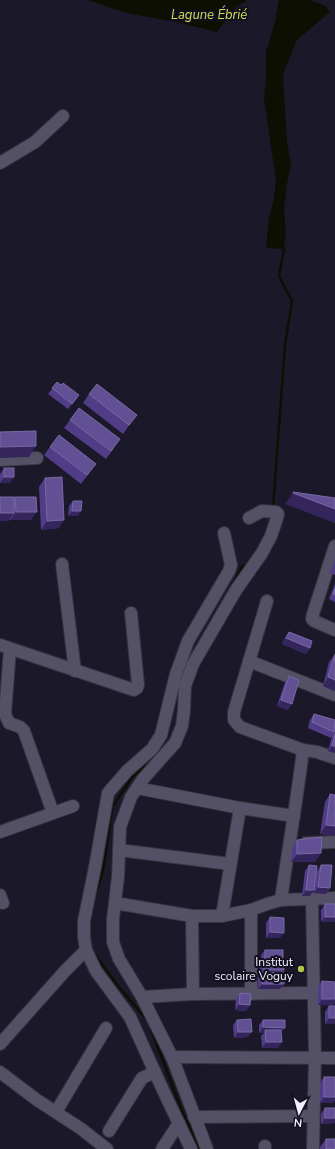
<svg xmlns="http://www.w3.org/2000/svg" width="335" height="1149" font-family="'Nunito Sans',sans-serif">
	<rect width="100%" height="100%" fill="#1b1829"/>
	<g fill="#0d0f03">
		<polygon points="88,0 247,0 236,7 217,32 176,22 126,13"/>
		<polygon points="279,0 310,0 326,6 330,12 297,40 283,74 287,141 291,165 287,184 284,210 286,233 284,249 266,248 269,218 274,199 276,180 264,99 266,79 266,52 275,22"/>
	</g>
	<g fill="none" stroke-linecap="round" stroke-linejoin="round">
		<g stroke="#0d0f03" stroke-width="2.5">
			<polyline points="273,508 285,345 292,301 279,276 284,249"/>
			<polyline points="234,583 242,567 248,564"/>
			<polyline points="95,897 104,866 112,807 133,776 150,763"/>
			<polyline points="93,952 118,986 149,1022"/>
			<polyline points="151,1029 180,1106 199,1149"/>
		</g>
		<defs>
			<g id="minor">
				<polyline points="0,163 35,142 63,116"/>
				<polyline points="0,460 37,458"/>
				<polyline points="335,546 313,614 312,619 314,621 335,630"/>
				<polyline points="62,564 75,671"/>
				<polyline points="267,601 234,712 234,720 240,727 303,750 317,752 335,758"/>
				<polyline points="0,645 134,690 137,688 138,684 131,613"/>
				<polyline points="10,649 5,714 9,723 20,727 24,731 53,813"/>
				<polyline points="249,661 335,695"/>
				<polyline points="137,788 240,808 294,816"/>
				<polyline points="0,832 73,806"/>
				<polyline points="306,843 335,842"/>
				<polyline points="119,850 230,864"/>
				<polyline points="0,895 3,903"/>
				<polyline points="312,899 315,1057 313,1149"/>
				<path d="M 281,900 C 288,850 297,800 303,750"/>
				<polyline points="115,903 192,916 222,916 251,910 267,904 281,900 335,898"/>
				<polyline points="192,916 193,994"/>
				<polyline points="222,916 240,808"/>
				<polyline points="251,994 251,910"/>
				<polyline points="142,997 193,994 313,993"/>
				<polyline points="0,1044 65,971 86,950"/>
				<polyline points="172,1057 335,1058"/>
				<polyline points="0,1072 37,1100 80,1128 107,1149"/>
				<polyline points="56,1112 106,1028"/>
				<polyline points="194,1117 313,1116"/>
				<polyline points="109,1131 142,1078 155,1072"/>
				<polyline points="162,1149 179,1123"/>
				<polyline points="191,1149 162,1088 130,1017 96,971 86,950 84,937 84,921 95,867 108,793 127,771 152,749 161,735 176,674 188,641 229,571 231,565 224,533"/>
				<polyline points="207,1149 172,1057 142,997 119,959 113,942 113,919 118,877 120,827 131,797 143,779 175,743 182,726 184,710 185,686 193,664 236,590 262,553 271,536 277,518 278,514 276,512 262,511 249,518"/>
				<polyline points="265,1149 265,1146"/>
			</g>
		</defs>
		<use href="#minor" stroke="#353340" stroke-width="14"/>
		<use href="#minor" stroke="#545065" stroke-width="12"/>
	</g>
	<g fill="#513c88">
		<polygon points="57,382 61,385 79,395 68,409 48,394"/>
		<polygon points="89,394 131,423 123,434 83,403"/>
		<polygon points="70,420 114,448 106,459 64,428"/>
		<polygon points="50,447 90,472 81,484 44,455"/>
		<polygon points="4,468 10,483 0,483 0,474"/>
		<polygon points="45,478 59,528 41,530 39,487"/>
		<polygon points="0,497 14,499 15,497 31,520 10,520 10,519 8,521 0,521"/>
		<polygon points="73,501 78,516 68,516 69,506"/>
		<polygon points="335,559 335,575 330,573"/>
		<polygon points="335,584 335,602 329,599 334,586"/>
		<polygon points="289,632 310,648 306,654 282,644 285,638"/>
		<polygon points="335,654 335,690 334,691 323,686 329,662"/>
		<polygon points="289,676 288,710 277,706 285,682"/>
		<polygon points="314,714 335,720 335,753 328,751 332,736 331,738 308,728 310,720"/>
		<polygon points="330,794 335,835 320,834 325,802"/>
		<polygon points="297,840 315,862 291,862 292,848"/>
		<polygon points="309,865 317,871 321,865 330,888 326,894 314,893 316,872 310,896 302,896 305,871"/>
		<polygon points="325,904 335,904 321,922 321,910"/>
		<polygon points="270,917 280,938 266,938 266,923"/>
		<polygon points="265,950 283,959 281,961 284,970 282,972 280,989 258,989 258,978 260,976 260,967 261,964 261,955"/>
		<polygon points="322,981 334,1005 318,1005 318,987"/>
		<polygon points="240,993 250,1005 246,1011 235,1010 236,999"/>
		<polygon points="329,1006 335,1024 325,1024 325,1012"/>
		<polygon points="237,1020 248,1037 234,1038 233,1025"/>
		<polygon points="263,1020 285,1028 281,1032 278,1048 262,1048 261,1036 264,1033 259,1033 259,1025"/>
		<polygon points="324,1077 335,1077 335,1100 333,1103 320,1103 320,1083"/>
		<polygon points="325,1108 335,1108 335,1123 321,1124 321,1114"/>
		<polygon points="326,1139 335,1149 320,1149 320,1147"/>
	</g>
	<g fill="#34265d">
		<polygon points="36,446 29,457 0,458 0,447"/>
		<polygon points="4,477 14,477 10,483 0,483"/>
		<polygon points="293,493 335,509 335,523 285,504"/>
		<polygon points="72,511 81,511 78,516 68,516"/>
		<polygon points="16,512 37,512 31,520 10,520"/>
		<polygon points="0,513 14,513 8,521 0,521"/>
		<polygon points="64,520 59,528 41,530 47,521"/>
		<polygon points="286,638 310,648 306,654 282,644"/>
		<polygon points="328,677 335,680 335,690 334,691 323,686"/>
		<polygon points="281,700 292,704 288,710 277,706"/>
		<polygon points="332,746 335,746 335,753 328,751"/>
		<polygon points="326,825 335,826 335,835 320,834"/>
		<polygon points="321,853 315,862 291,862 297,854"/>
		<polygon points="318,887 330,888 326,894 314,893"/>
		<polygon points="306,890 314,890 310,896 302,896"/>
		<polygon points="325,917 335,917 335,922 321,922"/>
		<polygon points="270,932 284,933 280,938 266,938"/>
		<polygon points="265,959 283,959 279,964 264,961 261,964"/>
		<polygon points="264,970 284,970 280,976 262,973"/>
		<polygon points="262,984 284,984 280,989 258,989"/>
		<polygon points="322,999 335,999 335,1004 334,1005 318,1005"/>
		<polygon points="239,1004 250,1005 246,1011 235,1010"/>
		<polygon points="329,1018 335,1018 335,1024 325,1024"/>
		<polygon points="263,1027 285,1028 281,1033 265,1030 264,1033 259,1033"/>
		<polygon points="238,1032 252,1032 248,1037 234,1038"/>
		<polygon points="266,1042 282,1042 278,1048 262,1048"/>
		<polygon points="324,1097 335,1097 335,1100 333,1103 320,1103"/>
		<polygon points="325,1118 335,1118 335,1123 321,1124"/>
	</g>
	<g fill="#625094" stroke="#7969a4">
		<polygon points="57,382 61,385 63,383 79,395 72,404 52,388"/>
		<polygon points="97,384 137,415 129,425 89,394"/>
		<polygon points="79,408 120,439 111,451 70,420"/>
		<polygon points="36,431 36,446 0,447 0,432"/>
		<polygon points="59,435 96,464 87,475 50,447"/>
		<rect x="4" y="468" width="10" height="9"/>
		<polygon points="62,477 64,520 47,521 45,478"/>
		<polygon points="293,492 335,498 335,509 293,493"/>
		<rect x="0" y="497" width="14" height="16"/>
		<polygon points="15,497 36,497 37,512 16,512"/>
		<polygon points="73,501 82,501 81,511 72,511"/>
		<polygon points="335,588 335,595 333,594"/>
		<polygon points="289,632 312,641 310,648 286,638"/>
		<polygon points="335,654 335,680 328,677"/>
		<polygon points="289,676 299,680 292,704 281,700"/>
		<polygon points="314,714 335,720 334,732 312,722"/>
		<polygon points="335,734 335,746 332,746"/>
		<polygon points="330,794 335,795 335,826 326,825"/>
		<polygon points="322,837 321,853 297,854 297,840"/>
		<polygon points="309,865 317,866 314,890 306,890"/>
		<polygon points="321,865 332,865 330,888 318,887"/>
		<rect x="325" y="904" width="10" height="13"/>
		<polygon points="270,917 284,918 284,933 270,932"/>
		<rect x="265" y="950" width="18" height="9"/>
		<rect x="264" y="961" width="20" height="9"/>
		<polygon points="284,972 284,984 262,984 262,973"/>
		<polygon points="322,981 335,982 335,999 322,999"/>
		<polygon points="240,993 251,994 250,1005 239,1004"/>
		<rect x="329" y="1006" width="6" height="12"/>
		<polygon points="251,1019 252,1032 238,1032 237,1020"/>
		<polygon points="263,1020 285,1020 285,1028 263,1027"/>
		<polygon points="265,1030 281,1030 282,1042 266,1042"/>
		<rect x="324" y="1077" width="11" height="20"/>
		<rect x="325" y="1108" width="10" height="10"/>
		<rect x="326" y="1139" width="9" height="10"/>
	</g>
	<circle fill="#b6c149" stroke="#120f1f" stroke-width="1.5" cx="301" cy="969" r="4"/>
	<g text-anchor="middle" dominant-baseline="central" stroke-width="4" stroke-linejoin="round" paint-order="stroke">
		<g font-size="12" fill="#f1effc" stroke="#120f1f" text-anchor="end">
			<text x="293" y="962">Institut<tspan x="293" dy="14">scolaire Voguy</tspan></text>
		</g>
		<g font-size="13" font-style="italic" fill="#d1df56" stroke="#120f1f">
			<text x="209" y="15">Lagune Ébrié</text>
		</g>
	</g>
	<g transform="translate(299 1113) rotate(186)" stroke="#120f1f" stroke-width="3" paint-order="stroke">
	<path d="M0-3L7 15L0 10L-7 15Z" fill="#f1effc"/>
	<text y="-6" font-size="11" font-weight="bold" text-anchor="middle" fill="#f1effc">N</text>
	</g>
</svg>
